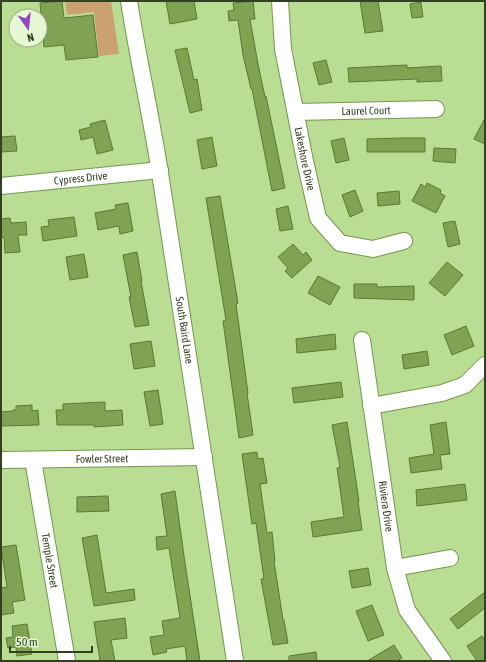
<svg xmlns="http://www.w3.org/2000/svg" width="486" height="662" font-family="'Asap Condensed',sans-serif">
	<rect width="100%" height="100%" fill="#badd94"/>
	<polygon fill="#cba171" points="75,1 111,1 119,54 99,56 94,12 67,15 65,2"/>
	<g fill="#7fa353" stroke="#5a7832">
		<polygon points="62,1 64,18 93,15 98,57 66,60 64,45 44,47 40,3"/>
		<polygon points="166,1 194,1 197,19 170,24"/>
		<polygon points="253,1 255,19 250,19 258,64 265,97 266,96 285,188 272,191 252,89 251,89 243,55 238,20 229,21 228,11 234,10 233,3"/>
		<polygon points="360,1 378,1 383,31 365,33"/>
		<polygon points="421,2 423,17 412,18 410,4"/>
		<polygon points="187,48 194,80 197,79 202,110 190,113 175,50"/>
		<polygon points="326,60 332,82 319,85 313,63"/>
		<polygon points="407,65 407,68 441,66 442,81 417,82 417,79 349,82 348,68"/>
		<polygon points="485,118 485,144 474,139"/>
		<polygon points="105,120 113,150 97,154 93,137 81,140 79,130 91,127 90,124"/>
		<polygon points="15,136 17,151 1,152 1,137"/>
		<polygon points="212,137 217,166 202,169 197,140"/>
		<polygon points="344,138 349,160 336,163 331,141"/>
		<polygon points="402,138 425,138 425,152 367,152 367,139"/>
		<polygon points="434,148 456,149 455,163 433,161"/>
		<polygon points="427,183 441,190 440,193 445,196 436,213 412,201 421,184 425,187"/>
		<polygon points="355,190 363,211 350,217 342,195"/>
		<polygon points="399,191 400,204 378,206 377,193"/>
		<polygon points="220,196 238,303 236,304 248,393 247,393 253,435 239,438 223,321 226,320 206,198"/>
		<polygon points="128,203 133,231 120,234 119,226 98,230 95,213 116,209 115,205"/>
		<polygon points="288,206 293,229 280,231 276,209"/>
		<polygon points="74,217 77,236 43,241 41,227 49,226 48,220"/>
		<polygon points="10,218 11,223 26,222 27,235 18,235 20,252 5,253 4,237 1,238 1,219"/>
		<polygon points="455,221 460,244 448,247 443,223"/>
		<polygon points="293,244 303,255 306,252 312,260 292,278 285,271 288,268 278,257"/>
		<polygon points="137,252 142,281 141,281 149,325 135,327 129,297 131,297 123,255"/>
		<polygon points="84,254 88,277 70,280 66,257"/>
		<polygon points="447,262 463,275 445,296 429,283"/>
		<polygon points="318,276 340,287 330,305 308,293"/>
		<polygon points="354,284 377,284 377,287 414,286 414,300 354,298"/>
		<polygon points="466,326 474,346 452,355 444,335"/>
		<polygon points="335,334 336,349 297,353 296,339"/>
		<polygon points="151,341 155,366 134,369 130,344"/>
		<polygon points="427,351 429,365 404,369 402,355"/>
		<polygon points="341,382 343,397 294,403 292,388"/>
		<polygon points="158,390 163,424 150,426 144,392"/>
		<polygon points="105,402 105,411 122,410 123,425 94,427 94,425 57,425 56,410 63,410 63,404"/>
		<polygon points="32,405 32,411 38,410 39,425 1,426 1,412 13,411 13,410 16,410 16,406"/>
		<polygon points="347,422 359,501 358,501 362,530 313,537 311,522 344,517 337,468 340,467 332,425"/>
		<polygon points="446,422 450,454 440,455 442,469 411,473 409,458 434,454 430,425"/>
		<polygon points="257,452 258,459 263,458 267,483 260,484 267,533 272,532 275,561 274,561 283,620 284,620 288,643 273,645 261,579 264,579 256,523 252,524 242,454"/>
		<polygon points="465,484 467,500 417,506 416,490"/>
		<polygon points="175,491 185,563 200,661 187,661 185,646 166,649 167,652 153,655 150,637 164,635 162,621 180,618 169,548 157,550 156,537 167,536 161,494"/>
		<polygon points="108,496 109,511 77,512 77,497"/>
		<polygon points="97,535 106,593 134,589 135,600 94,606 82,538"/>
		<polygon points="16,545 25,600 12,602 14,613 1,615 1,588 7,587 1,547"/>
		<polygon points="368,568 371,585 352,588 349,571"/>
		<polygon points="485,592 485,608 458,629 450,619"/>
		<polygon points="372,605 384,635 368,641 356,611"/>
		<polygon points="125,618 127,638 111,640 115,661 100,661 94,622"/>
		<polygon points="27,624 32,654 17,656 16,647 8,648 6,638 13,637 12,626"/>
		<polygon points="482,636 485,641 485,661 477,661 467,646"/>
		<polygon points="394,645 402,658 397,661 367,661"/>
		<polygon points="316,652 317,661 289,661 289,656"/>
	</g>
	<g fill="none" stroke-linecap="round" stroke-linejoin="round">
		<defs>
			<g id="minor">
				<path id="s1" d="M 129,1 C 138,59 151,115 160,173 C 186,335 210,498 235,661"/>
				<path id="s2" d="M 280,1 L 283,49 L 305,161 L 318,218 L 340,243 L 373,249 L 404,241"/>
				<path id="s3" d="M 296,112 L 436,109"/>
				<path id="s4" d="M 1,186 L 160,170"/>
				<path id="s5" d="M 362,340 L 395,568 L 407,610 L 443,661"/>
				<polyline points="371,406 442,393 465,385 485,365"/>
				<path id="s6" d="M 1,460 L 204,457"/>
				<path id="s7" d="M 33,460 L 67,661"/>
				<polyline points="395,568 450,558"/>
			</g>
		</defs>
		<use href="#minor" stroke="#769650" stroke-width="18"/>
		<use href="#minor" stroke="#fff" stroke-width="16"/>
	</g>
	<g text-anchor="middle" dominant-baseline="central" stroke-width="3" stroke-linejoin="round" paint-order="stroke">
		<g font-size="11" fill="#334123" stroke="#e5f7d3">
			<text stroke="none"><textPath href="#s3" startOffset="70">Laurel Court</textPath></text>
			<text stroke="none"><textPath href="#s2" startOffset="160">Lakeshore Drive</textPath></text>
			<text stroke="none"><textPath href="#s4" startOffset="80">Cypress Drive</textPath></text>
			<text stroke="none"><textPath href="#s1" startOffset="334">South Baird Lane</textPath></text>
			<text stroke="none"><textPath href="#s6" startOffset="101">Fowler Street</textPath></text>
			<text stroke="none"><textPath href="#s5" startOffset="168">Riviera Drive</textPath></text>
			<text stroke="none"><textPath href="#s7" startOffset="102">Temple Street</textPath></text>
		</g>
	</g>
	<rect width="486" height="662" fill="none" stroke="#334123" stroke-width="4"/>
	<g transform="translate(28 28) rotate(165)"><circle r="19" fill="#e5f7d3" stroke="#9eae8d"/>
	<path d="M0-3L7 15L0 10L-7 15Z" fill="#8e49bd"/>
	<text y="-6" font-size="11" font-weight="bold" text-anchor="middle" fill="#334123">N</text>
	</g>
	<path d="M10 646v6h82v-6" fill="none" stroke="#334123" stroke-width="2"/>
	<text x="16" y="646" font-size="12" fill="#334123" stroke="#e5f7d3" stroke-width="3" paint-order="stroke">50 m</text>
</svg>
